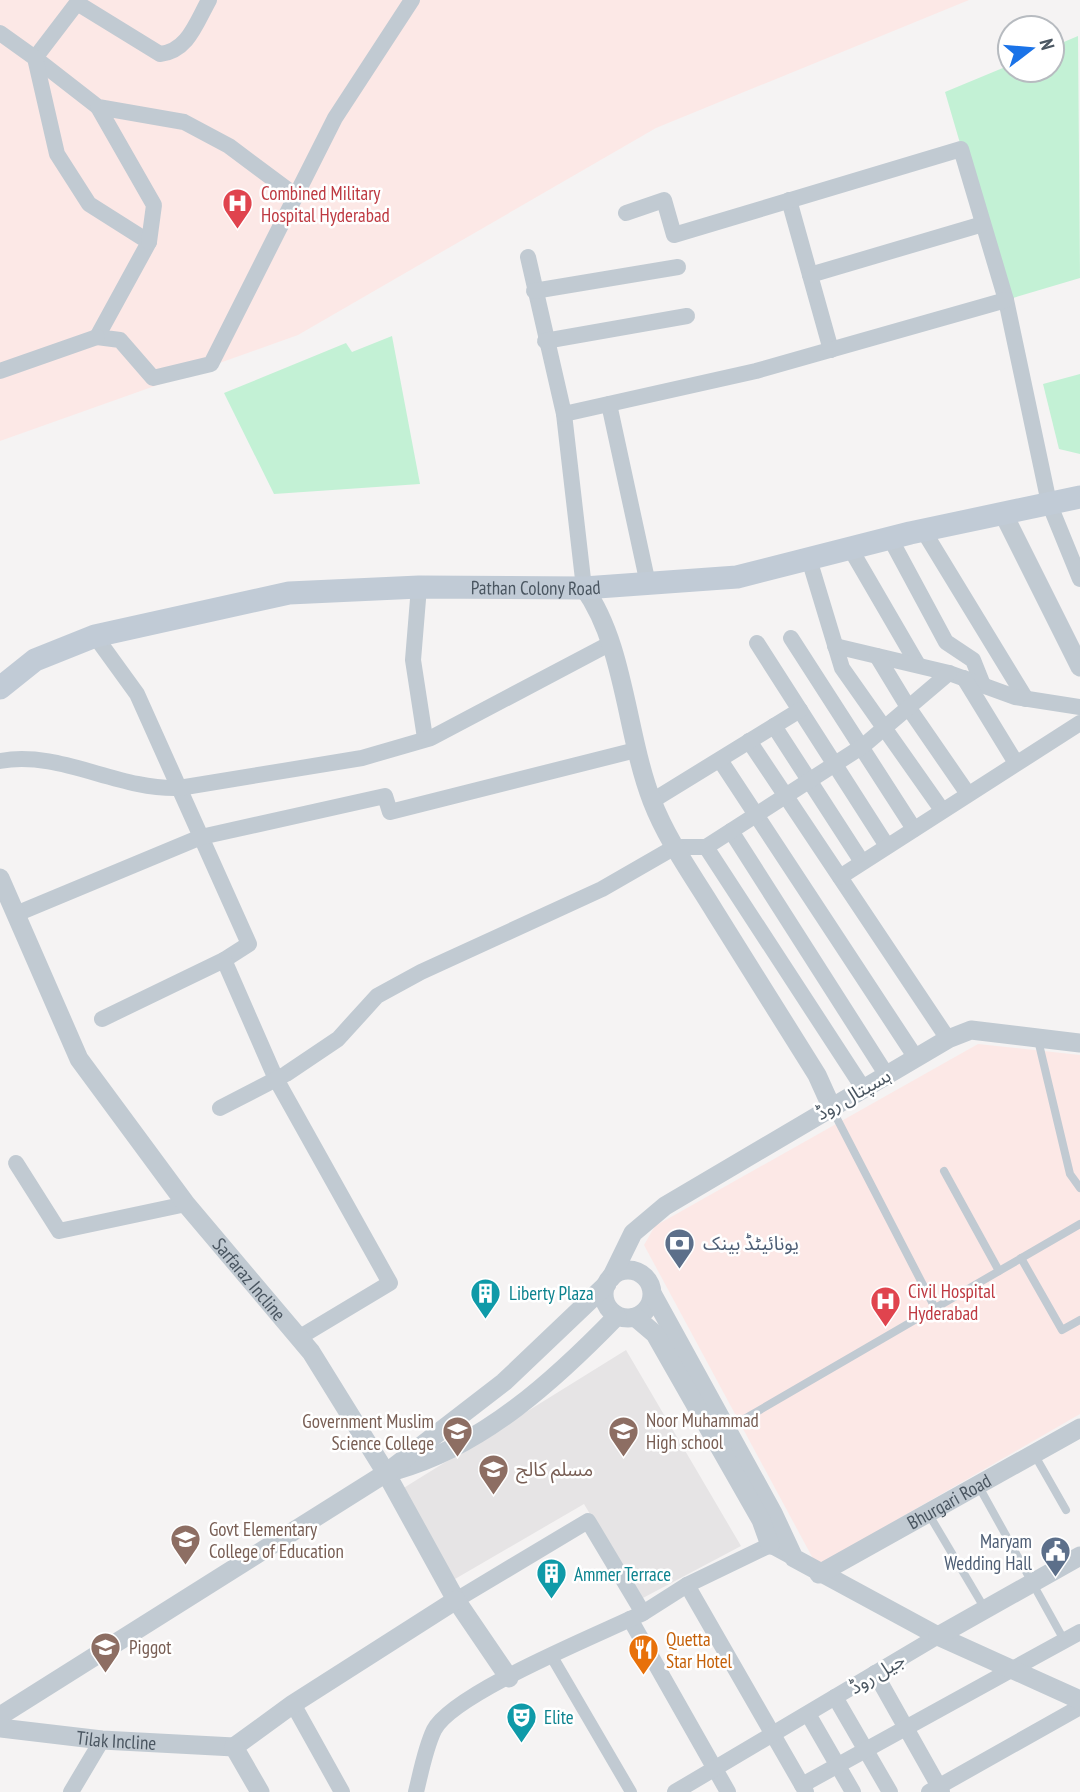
<svg xmlns="http://www.w3.org/2000/svg" width="1080" height="1792" font-family="'PT Sans Narrow','Noto Sans Arabic',sans-serif">
	<rect width="100%" height="100%" fill="#f5f3f3"/>
	<polygon fill="#e6e4e5" points="626,1350 741,1546 641,1599 584,1504 455,1579 402,1489"/>
	<g fill="#fce8e6">
		<polygon points="0,0 969,0 656,128 298,335 0,441"/>
		<polygon points="978,1044 1080,1055 1080,1414 817,1566 644,1245 655,1226"/>
	</g>
	<g fill="#c3f1d5">
		<polygon points="1078,36 1080,278 1006,300 945,92 1010,65 1010,70 1052,70 1052,47"/>
		<polygon points="392,336 420,484 274,494 224,393 346,343 352,352"/>
		<polygon points="1080,374 1080,454 1059,449 1043,384"/>
	</g>
	<g fill="none" stroke-linecap="round" stroke-linejoin="round">
		<g stroke="#c1cad2" stroke-width="8">
			<polyline points="1038,1040 1070,1174 1080,1188"/>
			<polyline points="832,1109 935,1308"/>
			<polyline points="944,1171 999,1271"/>
			<polyline points="1021,1258 1062,1330 1080,1320"/>
			<polyline points="727,1429 1080,1224"/>
			<polyline points="1034,1454 1066,1510"/>
			<polyline points="978,1485 1064,1640"/>
			<polyline points="928,1513 985,1609"/>
		</g>
		<polyline stroke="#c1cad2" stroke-width="12" points="551,1655 631,1792"/>
		<g stroke="#c1cad2" stroke-width="16">
			<path d="M 209,0 C 196,23 188,51 160,54 L 77,3 L 35,58 L 98,107 L 184,122 L 229,146 L 296,196"/>
			<polyline points="0,33 35,58 57,154 89,204 149,242 97,337 120,340 153,378 211,364 335,118 412,0"/>
			<polyline points="98,107 154,205 149,242"/>
			<polyline points="789,200 831,350"/>
			<polyline points="626,213 664,200 674,235 961,149 1006,300 1049,503 1080,579"/>
			<polyline points="528,257 564,414 584,588"/>
			<polyline points="810,275 983,224"/>
			<polyline points="534,291 678,267"/>
			<polyline points="545,341 687,316"/>
			<polyline points="0,371 97,337"/>
			<polyline points="609,404 648,584"/>
			<polyline points="564,414 756,371 1006,300"/>
			<polyline points="923,530 1026,699"/>
			<polyline points="890,538 946,642 973,660 983,685"/>
			<polyline points="850,548 918,665"/>
			<polyline points="809,559 842,668 942,810"/>
			<polyline points="419,587 413,660 425,738"/>
			<polyline points="95,636 137,694 249,944 224,960"/>
			<polyline points="791,638 914,829"/>
			<polyline points="757,643 887,846"/>
			<polyline points="835,646 949,673 1015,697 1080,707"/>
			<polyline points="877,656 908,707 968,794"/>
			<polyline points="964,678 1016,763"/>
			<polyline points="774,726 862,862"/>
			<polyline points="749,741 948,1039"/>
			<polyline points="720,760 916,1058"/>
			<path d="M 0,761 C 60,750 117,790 179,788 L 362,758 L 431,738 L 611,643"/>
			<polyline points="652,801 800,710"/>
			<polyline points="731,831 886,1074"/>
			<polyline points="706,847 863,1088"/>
			<polyline points="840,877 1080,723"/>
			<polyline points="16,914 201,837 385,796 390,812 636,750"/>
			<polyline points="102,1019 224,960 276,1079 390,1283 300,1337"/>
			<polyline points="220,1108 286,1074 338,1039 377,996 421,972 602,889 675,847 706,847 863,746 949,673"/>
			<polyline points="16,1163 59,1231 186,1204"/>
			<polyline points="687,1585 806,1792"/>
			<polyline points="456,1600 588,1521 643,1613 687,1585 770,1545 794,1558"/>
			<polyline points="630,1619 728,1792"/>
			<polyline points="875,1673 942,1792"/>
			<polyline points="835,1697 890,1792"/>
			<polyline points="293,1704 342,1792"/>
			<polyline points="808,1714 853,1792"/>
			<polyline points="802,1785 1080,1632"/>
			<polyline points="71,1792 102,1740"/>
			<path d="M 416,1792 C 421,1772 425,1749 434,1730 C 453,1693 600,1634 643,1613"/>
			<polyline points="675,1792 938,1636"/>
			<polyline points="929,1792 1080,1707"/>
		</g>
		<g stroke="#c1cad2" stroke-width="19">
			<polyline points="1003,513 1080,667"/>
			<path d="M 584,588 C 625,645 626,734 652,801 C 667,840 693,876 715,912 C 749,967 783,1021 817,1075 L 831,1106"/>
			<path id="s1" d="M 0,878 L 79,1059 L 186,1204 L 311,1352 L 386,1473 L 456,1600 L 509,1678"/>
			<circle cx="628" cy="1294" r="24"/>
			<polyline points="611,1278 633,1233 665,1206 948,1039 971,1030 1080,1043"/>
			<polyline points="653,1295 773,1513 794,1558 938,1636 1080,1700"/>
			<polyline points="635,1317 655,1334 761,1520 770,1545"/>
			<path d="M 397,1470 C 483,1446 556,1379 617,1316"/>
			<path id="s2" d="M 819,1574 L 1080,1428"/>
			<polyline points="938,1636 1080,1556"/>
			<polyline points="0,1716 386,1473 504,1382 607,1284"/>
			<path id="s3" d="M 0,1728 L 102,1740 L 234,1747"/>
			<polyline points="234,1747 293,1704 456,1600"/>
			<polyline points="234,1747 260,1792"/>
		</g>
		<path stroke="#c1cbd6" stroke-width="23" id="s4" d="M 0,688 L 35,660 L 95,636 L 289,593 L 419,587 L 584,588 L 737,577 L 910,533 L 1080,497"/>
	</g>
	<defs>
		<symbol id="hospital-pin" viewBox="-11 -11 22 30"><path d="M0 17L-7.5 6A9.5 9.5 0 1 1 7.5 6Z" fill="#e0444e" stroke="#fff"/><path d="M-5-5h3v3.5h4V-5h3V5h-3V1.5h-4V5h-3Z" fill="#fff"/></symbol>
		<symbol id="bank-pin" viewBox="-11 -11 22 30"><path d="M0 17L-7.5 6A9.5 9.5 0 1 1 7.5 6Z" fill="#5c6f8a" stroke="#fff"/><path d="M-6-4H6V4H-6ZM0-2.3a2.3 2.3 0 1 0 0 4.6a2.3 2.3 0 1 0 0-4.6Z" fill="#fff"/></symbol>
		<symbol id="building-pin" viewBox="-11 -11 22 30"><path d="M0 17L-7.5 6A9.5 9.5 0 1 1 7.5 6Z" fill="#0f9aa8" stroke="#fff"/><path d="M-4-6H4V6H1V3H-1V6H-4ZM-2.5-4.3h1.7v1.8h-1.7ZM.8-4.3h1.7v1.8H.8ZM-2.5-1h1.7V.8h-1.7ZM.8-1h1.7V.8H.8Z" fill="#fff"/></symbol>
		<symbol id="school-pin" viewBox="-11 -11 22 30"><path d="M0 17L-7.5 6A9.5 9.5 0 1 1 7.5 6Z" fill="#8d6e63" stroke="#fff"/><path d="M0-5L7-2L0 1L-7-2ZM-4 1L0 2.5L4 1V4Q0 6-4 4Z" fill="#fff"/></symbol>
		<symbol id="university-pin" viewBox="-11 -11 22 30"><path d="M0 17L-7.5 6A9.5 9.5 0 1 1 7.5 6Z" fill="#8d6e63" stroke="#fff"/><path d="M0-5L7-2L0 1L-7-2ZM-4 1L0 2.5L4 1V4Q0 6-4 4Z" fill="#fff"/></symbol>
		<symbol id="civic-pin" viewBox="-11 -11 22 30"><path d="M0 17L-7.5 6A9.5 9.5 0 1 1 7.5 6Z" fill="#5c6f8a" stroke="#fff"/><path d="M-.6-6.5H3V-4.5H.6V-3L4-1V1h2V6H-6V1h2V-1L-.6-3ZM-1.2 2.5V6h2.4V2.5Z" fill="#fff"/></symbol>
		<symbol id="restaurant-pin" viewBox="-11 -11 22 30"><path d="M0 17L-7.5 6A9.5 9.5 0 1 1 7.5 6Z" fill="#e8710a" stroke="#fff"/><path d="M-5-6h1v4h1v-4h1v4h1v-4h1v5L-1.5 .5V6h-2V.5L-5-1ZM5-6V6H3V1.5H1.5Q1.5-4 5-6Z" fill="#fff"/></symbol>
		<symbol id="theatre-pin" viewBox="-11 -11 22 30"><path d="M0 17L-7.5 6A9.5 9.5 0 1 1 7.5 6Z" fill="#0f9aa8" stroke="#fff"/><path d="M-5-5.5Q0-4 5-5.5V0Q5 5 0 6Q-5 5-5 0ZM-3.3-2.5H-1v1.5H-3.3ZM1-2.5H3.3v1.5H1ZM-2.8 1Q0 5.5 2.8 1Z" fill="#fff"/></symbol>
	</defs>
	<g fill-rule="evenodd">
		<use href="#hospital-pin" x="220" y="186" width="35" height="47"/>
		<use href="#bank-pin" x="662" y="1226" width="35" height="47"/>
		<use href="#building-pin" x="468" y="1276" width="35" height="47"/>
		<use href="#hospital-pin" x="868" y="1284" width="35" height="47"/>
		<use href="#school-pin" x="606" y="1414" width="35" height="47"/>
		<use href="#university-pin" x="440" y="1414" width="35" height="47"/>
		<use href="#university-pin" x="476" y="1452" width="35" height="47"/>
		<use href="#university-pin" x="168" y="1522" width="35" height="47"/>
		<use href="#civic-pin" x="1038" y="1534" width="35" height="47"/>
		<use href="#building-pin" x="534" y="1556" width="35" height="47"/>
		<use href="#school-pin" x="88" y="1630" width="35" height="47"/>
		<use href="#restaurant-pin" x="626" y="1632" width="35" height="47"/>
		<use href="#theatre-pin" x="504" y="1700" width="35" height="47"/>
	</g>
	<g text-anchor="middle" dominant-baseline="central" stroke-width="5" stroke-linejoin="round" paint-order="stroke">
		<g font-size="19" fill="#be3a42" stroke="#fff" text-anchor="start">
			<text x="261" y="193">Combined Military<tspan x="261" dy="22">Hospital Hyderabad</tspan></text>
			<text x="908" y="1291">Civil Hospital<tspan x="908" dy="22">Hyderabad</tspan></text>
		</g>
		<g font-size="19" fill="#4a5661" stroke="#fff">
			<text stroke="none"><textPath href="#s4" startOffset="555">Pathan Colony Road</textPath></text>
			<text transform="translate(853 1094) rotate(-30)">ہسپتال روڈ</text>
			<text stroke="none"><textPath href="#s1" startOffset="476">Sarfaraz Incline</textPath></text>
			<text stroke="none"><textPath href="#s2" startOffset="149">Bhurgari Road</textPath></text>
			<text transform="translate(877 1673) rotate(-31)">جیل روڈ</text>
			<text stroke="none"><textPath href="#s3" startOffset="117">Tilak Incline</textPath></text>
		</g>
		<g font-size="19" fill="#4e5e75" stroke="#fff" text-anchor="start">
			<text x="703" y="1243">یونائیٹڈ بینک</text>
			<text x="1032" y="1541" text-anchor="end">Maryam<tspan x="1032" dy="22">Wedding Hall</tspan></text>
		</g>
		<g font-size="19" fill="#0d838f" stroke="#fff" text-anchor="start">
			<text x="509" y="1293">Liberty Plaza</text>
			<text x="574" y="1574">Ammer Terrace</text>
			<text x="544" y="1717">Elite</text>
		</g>
		<g font-size="19" fill="#785e54" stroke="#fff" text-anchor="start">
			<text x="646" y="1420">Noor Muhammad<tspan x="646" dy="22">High school</tspan></text>
			<text x="434" y="1421" text-anchor="end">Government Muslim<tspan x="434" dy="22">Science College</tspan></text>
			<text x="516" y="1469">مسلم کالج</text>
			<text x="209" y="1529">Govt Elementary<tspan x="209" dy="22">College of Education</tspan></text>
			<text x="129" y="1647">Piggot</text>
		</g>
		<g font-size="19" fill="#c56008" stroke="#fff" text-anchor="start">
			<text x="666" y="1639">Quetta<tspan x="666" dy="22">Star Hotel</tspan></text>
		</g>
	</g>
	<g transform="translate(1031 49) rotate(74)"><circle r="33" fill="#ffffff" stroke="#b7bbc0" stroke-width="2"/>
	<path d="M0-5L12 26L0 18L-12 26Z" fill="#1a73e8"/>
	<text y="-10" font-size="19" font-weight="bold" text-anchor="middle" fill="#4a5661">N</text>
	</g>
</svg>
